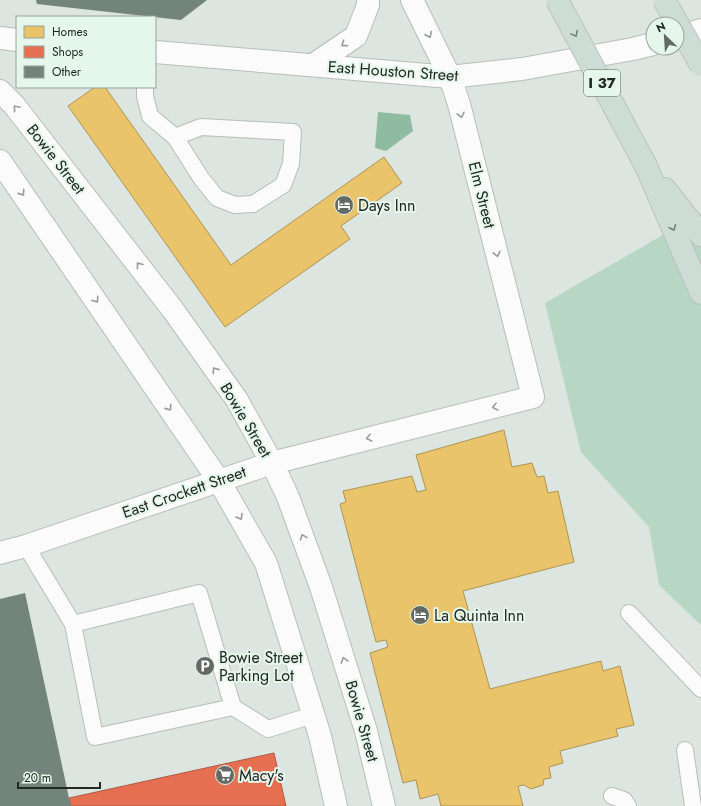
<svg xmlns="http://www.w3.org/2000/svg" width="701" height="806" font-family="Jost,sans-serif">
	<rect width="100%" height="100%" fill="#dce5df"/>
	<polygon fill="#b7d7c4" points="701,213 701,625 659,585 649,527 581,452 545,303"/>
	<polygon fill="#8ebba1" points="378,112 410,115 413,131 386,151 375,148"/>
	<g fill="#e9c46a" stroke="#ad9555">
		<polygon points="95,87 105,87 231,265 384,157 402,183 341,226 350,239 225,327 68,106"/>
		<polygon points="504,430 512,467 532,463 537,477 544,476 548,493 558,491 574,562 463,591 490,689 601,661 603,671 620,666 634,725 616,729 618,736 560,751 563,763 549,767 551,778 544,779 543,785 531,789 524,785 518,786 523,806 441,806 438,794 420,799 416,780 403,783 370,653 388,647 386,640 376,642 340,504 346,502 343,491 412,476 417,492 426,490 416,455"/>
	</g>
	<polygon fill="#e76f51" stroke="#ac5a44" points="274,753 286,806 71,806 69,798"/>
	<g fill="#72847b">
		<polygon points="36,0 207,0 181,20 37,4"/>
		<polygon points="25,593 69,798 71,806 0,806 0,599"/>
	</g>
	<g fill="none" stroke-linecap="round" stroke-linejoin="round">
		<defs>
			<g id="lane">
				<polyline points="145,87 145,96 150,116 175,137 201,178 217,198 235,205 253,204 283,185 291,164 293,132 201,127 175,137"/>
				<polyline points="26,546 73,624 95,737 233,707 268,729 313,715"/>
				<polyline points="629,613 701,689"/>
				<polyline points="73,624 199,593 233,707"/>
				<polyline points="685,750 693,806"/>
				<polyline points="612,796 624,800 628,806"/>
			</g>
			<polyline id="street" points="272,463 533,397 459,104 450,77"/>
			<g id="secondary">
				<polyline points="412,0 450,77"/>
				<polyline points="677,37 701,30"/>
				<polyline points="0,38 17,40"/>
				<polyline points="155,52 450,77 522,69 633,49 653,44"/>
				<polyline points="313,65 356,36 368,5 368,0"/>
				<polyline points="0,91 14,105 173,310 237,400 272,463 288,497 321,587 366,731 384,806"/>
				<polyline points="0,161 219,481 266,563 320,736 336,806"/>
				<polyline points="0,553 26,546 272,463"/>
			</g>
			<g id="highway">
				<polyline points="646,166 701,293"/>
				<polyline points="665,189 701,235"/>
			</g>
		</defs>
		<use href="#lane" stroke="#b7beba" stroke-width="18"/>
		<use href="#street" stroke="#b7beba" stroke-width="24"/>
		<use href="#secondary" stroke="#b7beba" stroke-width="24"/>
		<use href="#highway" stroke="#bec2c0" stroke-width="24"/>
		<use href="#lane" stroke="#fafbfa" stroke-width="16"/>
		<use href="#street" stroke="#fafbfa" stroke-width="22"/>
		<use href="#secondary" stroke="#fafbfa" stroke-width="22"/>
		<use href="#highway" stroke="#cdddd5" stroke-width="22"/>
		<defs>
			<g id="highway-bridge">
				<polyline points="557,0 646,166"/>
				<polyline points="664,0 701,65"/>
			</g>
		</defs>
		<use href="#highway-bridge" stroke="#bec2c0" stroke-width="24" stroke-linecap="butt"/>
		<use href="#highway-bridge" stroke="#cdddd5" stroke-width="22"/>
	</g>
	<defs><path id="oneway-chevron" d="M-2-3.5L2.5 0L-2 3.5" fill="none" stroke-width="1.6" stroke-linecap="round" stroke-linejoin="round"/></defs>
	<g stroke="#78827c">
		<use href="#oneway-chevron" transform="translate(575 34) rotate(62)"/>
		<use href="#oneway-chevron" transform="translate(673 228) rotate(67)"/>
	</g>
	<g stroke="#999c9a">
		<use href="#oneway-chevron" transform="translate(429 35) rotate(64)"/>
		<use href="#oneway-chevron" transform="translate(344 44) rotate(146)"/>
		<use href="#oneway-chevron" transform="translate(16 108) rotate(-130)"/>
		<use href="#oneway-chevron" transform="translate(461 115) rotate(77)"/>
		<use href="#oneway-chevron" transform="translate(22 193) rotate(55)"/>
		<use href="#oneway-chevron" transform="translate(497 254) rotate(76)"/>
		<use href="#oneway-chevron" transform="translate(139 265) rotate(-128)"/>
		<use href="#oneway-chevron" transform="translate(96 300) rotate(55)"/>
		<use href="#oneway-chevron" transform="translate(215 370) rotate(-125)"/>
		<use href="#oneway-chevron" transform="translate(495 407) rotate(166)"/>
		<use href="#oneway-chevron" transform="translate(169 408) rotate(55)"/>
		<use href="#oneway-chevron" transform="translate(369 438) rotate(166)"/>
		<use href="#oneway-chevron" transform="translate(240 517) rotate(60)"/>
		<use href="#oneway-chevron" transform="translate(303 537) rotate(-110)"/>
		<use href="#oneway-chevron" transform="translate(344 660) rotate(-107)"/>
	</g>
	<defs>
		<symbol id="hotel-disc" viewBox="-11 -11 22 22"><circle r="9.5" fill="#636a65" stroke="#e5f6eb"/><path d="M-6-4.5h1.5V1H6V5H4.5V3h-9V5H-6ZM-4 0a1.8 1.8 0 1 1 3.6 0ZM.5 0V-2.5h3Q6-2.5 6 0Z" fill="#fff"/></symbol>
		<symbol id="parking-disc" viewBox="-11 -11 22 22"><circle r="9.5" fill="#636a65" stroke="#e5f6eb"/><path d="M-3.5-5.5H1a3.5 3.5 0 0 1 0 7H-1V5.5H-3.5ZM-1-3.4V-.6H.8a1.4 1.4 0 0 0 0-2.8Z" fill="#fff"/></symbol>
		<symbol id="supermarket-disc" viewBox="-11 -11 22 22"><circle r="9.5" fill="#636a65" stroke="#e5f6eb"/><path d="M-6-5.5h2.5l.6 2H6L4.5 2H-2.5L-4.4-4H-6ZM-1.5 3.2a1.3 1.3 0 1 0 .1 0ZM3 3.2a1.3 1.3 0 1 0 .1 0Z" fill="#fff"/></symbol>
	</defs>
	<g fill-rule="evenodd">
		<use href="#hotel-disc" x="333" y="194" width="22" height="22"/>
		<use href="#hotel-disc" x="409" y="604" width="22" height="22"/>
		<use href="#parking-disc" x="194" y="655" width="22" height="22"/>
		<use href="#supermarket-disc" x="214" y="764" width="22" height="22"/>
	</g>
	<g text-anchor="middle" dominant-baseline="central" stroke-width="4" stroke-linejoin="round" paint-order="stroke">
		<rect fill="#e5f6eb" stroke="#5c6660" stroke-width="1" x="584" y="70" width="36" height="26" rx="3"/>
		<g font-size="15" font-weight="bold" fill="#222824">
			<text x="602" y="83">I 37</text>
		</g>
		<g font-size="16" fill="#222824" stroke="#e5f6eb">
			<text transform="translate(393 71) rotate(4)">East Houston Street</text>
			<text transform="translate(56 159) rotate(52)">Bowie Street</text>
			<text transform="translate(482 195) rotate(76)">Elm Street</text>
			<text transform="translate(246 420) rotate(59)">Bowie Street</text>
			<text transform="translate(184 492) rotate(-19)">East Crockett Street</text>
			<text transform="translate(362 721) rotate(74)">Bowie Street</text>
		</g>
		<g font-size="16" fill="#222824" stroke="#e5f6eb" text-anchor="start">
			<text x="358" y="205">Days Inn</text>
			<text x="434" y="615">La Quinta Inn</text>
			<text x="219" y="657">Bowie Street<tspan x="219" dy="18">Parking Lot</tspan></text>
			<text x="239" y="775">Macy's</text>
		</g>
	</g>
	<rect x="16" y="16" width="140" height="72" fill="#e5f6eb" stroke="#97a49b"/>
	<rect x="24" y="26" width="20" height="12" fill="#e9c46a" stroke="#97a49b"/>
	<text x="52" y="36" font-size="12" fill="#222824">Homes</text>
	<rect x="24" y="46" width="20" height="12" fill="#e76f51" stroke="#97a49b"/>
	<text x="52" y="56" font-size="12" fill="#222824">Shops</text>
	<rect x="24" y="66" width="20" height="12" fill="#72847b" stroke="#97a49b"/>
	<text x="52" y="76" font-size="12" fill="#222824">Other</text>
	<g transform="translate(665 36) rotate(335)"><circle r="19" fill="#e5f6eb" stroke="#97a49b"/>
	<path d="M0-3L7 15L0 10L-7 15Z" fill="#636a65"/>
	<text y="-6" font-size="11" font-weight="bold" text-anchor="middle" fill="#222824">N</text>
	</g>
	<path d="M18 782v6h82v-6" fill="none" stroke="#222824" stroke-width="2"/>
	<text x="24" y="782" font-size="12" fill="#222824" stroke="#e5f6eb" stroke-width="3" paint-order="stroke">20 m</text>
</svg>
